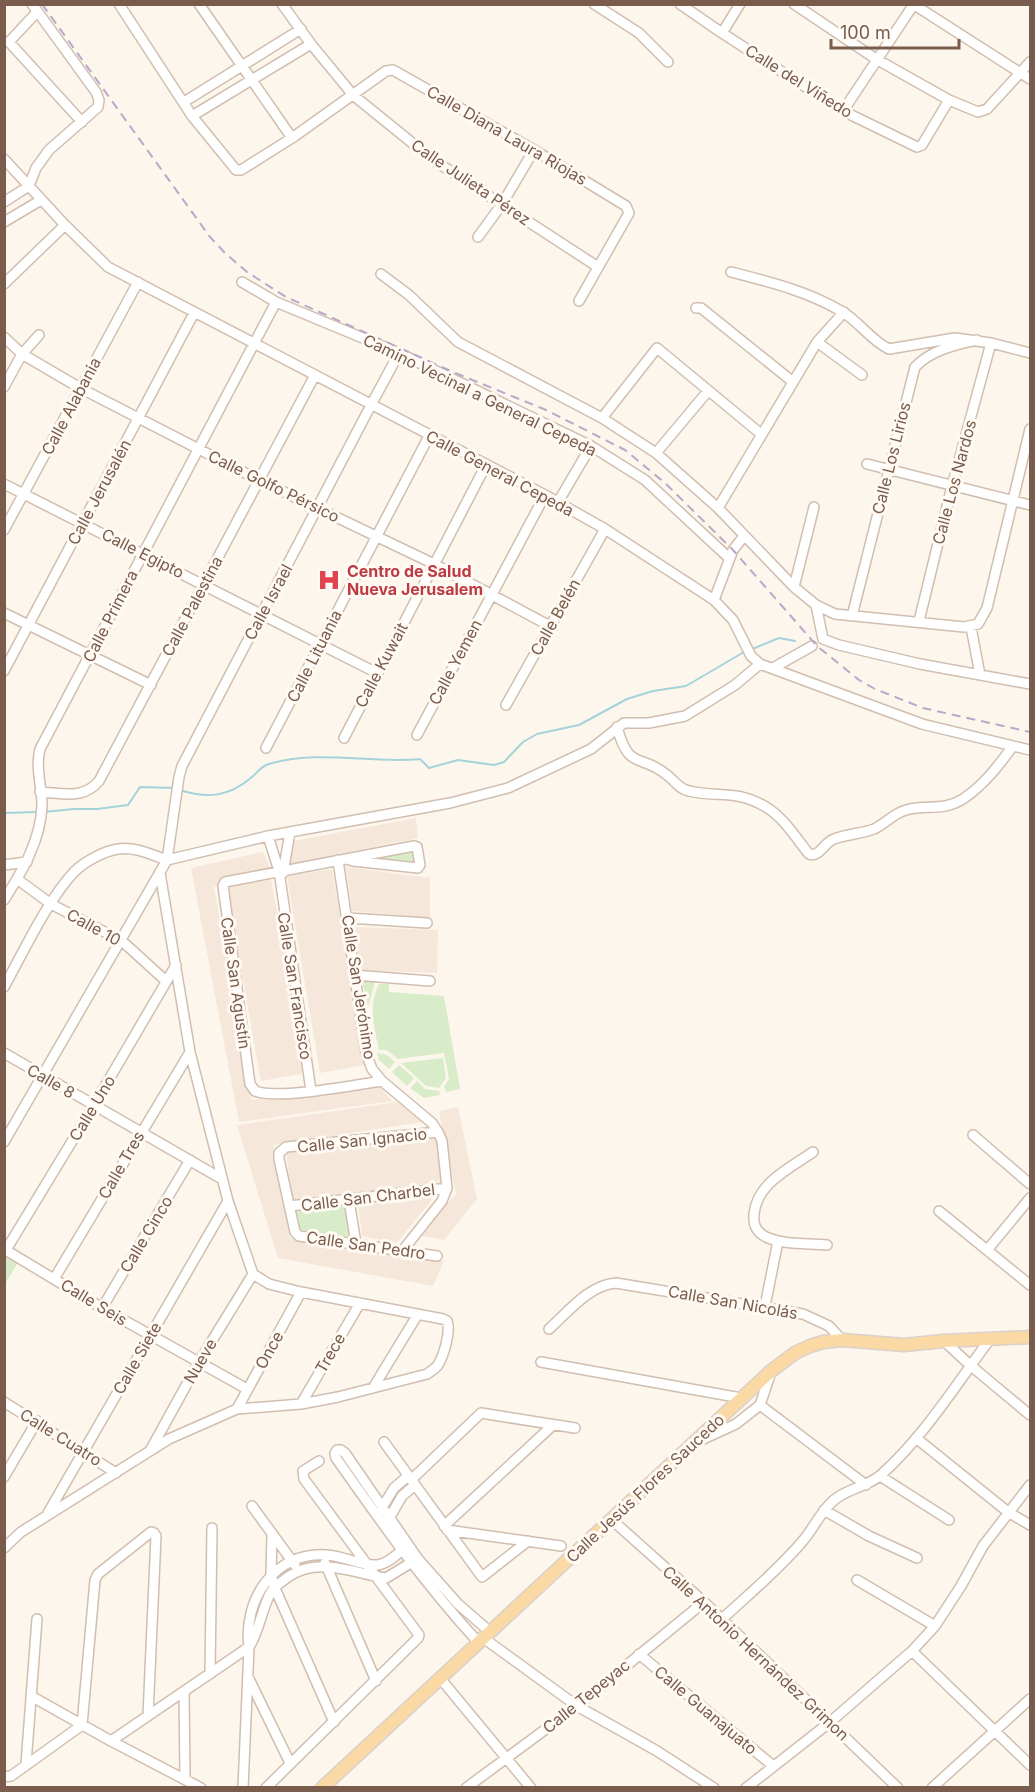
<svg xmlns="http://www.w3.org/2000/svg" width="1035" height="1792" viewBox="0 0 1035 1792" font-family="Inter,sans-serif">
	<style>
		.residential { fill: #f5e8da }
		.green { fill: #d8ecc9 }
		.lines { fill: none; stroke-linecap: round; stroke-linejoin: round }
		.stream { stroke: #a5d3da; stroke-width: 2 }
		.minor-casing { stroke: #d1beb0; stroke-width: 12 }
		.major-casing { stroke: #dad1cd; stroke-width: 15 }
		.minor { stroke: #fff; stroke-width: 9 }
		.major { stroke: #fbd9a5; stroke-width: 12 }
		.rail { stroke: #b9a8c9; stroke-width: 2; stroke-dasharray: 9 6; stroke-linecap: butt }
		.labels { text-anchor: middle; stroke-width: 6; stroke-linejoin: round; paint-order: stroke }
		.street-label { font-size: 16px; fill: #7a5c4d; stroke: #fffaf3 }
		.health-label { font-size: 16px; font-weight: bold; fill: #be3a42; stroke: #fffaf3; text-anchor: start }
	</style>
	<rect width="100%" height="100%" fill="#fdf6ec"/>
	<path class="residential" d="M416 818 418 838 287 864 293 841Z
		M263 852 273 874 214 887 252 1100 378 1085 392 1101 239 1122 191 868Z
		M346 867 430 878V918L352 911Z
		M332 869 365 1065 320 1073 287 876Z
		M271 879 306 1073 261 1081 226 887Z
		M355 927 438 930 437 973 360 970Z
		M397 1102 423 1122 273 1145 290 1238 444 1261 433 1286 278 1258 237 1125Z
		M458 1107 477 1199 444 1240 417 1235 456 1194 439 1111Z
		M436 1135 441 1182 292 1200 286 1152Z
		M439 1191 397 1243 362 1236 358 1203Z"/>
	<path class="green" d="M412 847 417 865 350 858Z
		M361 977 376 979 368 1007Z
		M379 984H389V992L444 996 460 1089 446 1092 444 1086 449 1079 444 1053 398 1059 387 1050H379C374 1028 368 1005 379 984Z
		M377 1053 387 1055 395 1062 389 1069 379 1060Z
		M443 1058 446 1078 439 1088 426 1086 401 1063Z
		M399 1065 414 1078 407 1086 392 1072Z
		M417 1081 425 1089 439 1091 440 1095 424 1098 410 1088Z
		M346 1205 352 1239 300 1233 296 1210Z
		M5 1254 18 1262 5 1284Z"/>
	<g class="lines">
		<path class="stream" d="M750 650 779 638 795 641
			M180 790C207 799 229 797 252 777 258 772 261 766 269 764 319 749 370 764 420 759L429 768 458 760 494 765 504 762 523 742 537 734 579 725 627 699 653 691 686 686 744 652
			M43 812 74 809H97L128 805 140 787 174 788
			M4 813 37 812"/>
		<g class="minor-casing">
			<path id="minor" d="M119 4 192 116 236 170H241L292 138 386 71 393 70 534 150 626 206 629 213 579 301
				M199 4 292 138
				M282 4 311 44 353 95 432 159 598 267
				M594 4 639 33 668 62
				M680 4 722 33 843 111 917 147 922 145 949 100
				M794 4 876 59 949 100 978 112 987 109 1030 62
				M913 4 1030 79
				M37 12 9 42 82 122
				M722 33 740 4
				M184 102 301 29
				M843 111 914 4
				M192 116 311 44
				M4 159 65 225 108 267 545 495 605 529 714 600 733 620 751 656 760 664 922 724 1030 750
				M4 202 29 186 36 168 49 150 98 107 99 100 96 92 32 4
				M4 222 41 200
				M478 237 502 204 534 150
				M731 272C770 282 807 291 841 311 859 321 870 340 889 349L955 338 991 343 1030 353
				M381 274 409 295 458 342 602 418 656 453 718 508 794 587 816 605 835 614 964 627 978 624 987 608 1030 429
				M242 282 276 302 399 353 591 446 645 480 729 558
				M4 284 65 225
				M696 308H701L793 382
				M4 337 22 354 80 388 259 480 434 564 550 626
				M817 342 862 375
				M4 387 22 354 39 335
				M602 418 657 348 761 434
				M656 453 708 391
				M867 464 1030 505
				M4 484 377 673
				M558 502 591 446
				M718 508 817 342 844 312
				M4 530 138 282
				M794 587 814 507
				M714 600 733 550 744 536
				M816 605 823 639
				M4 613 151 685
				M852 616 915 367C931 350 955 345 977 340
				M919 621 952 486 991 343
				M971 627 980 675
				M823 639 839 645 920 664 1030 684
				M773 668 812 646
				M4 671 194 313
				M506 705 605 529
				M617 727C629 772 641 753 667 775 675 781 679 789 689 791 719 798 735 789 766 807 784 818 796 838 809 854 820 858 824 842 834 839 847 834 861 834 874 829 885 824 894 813 906 810 927 804 942 812 963 799 984 785 999 765 1013 746
				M417 735 545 495
				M344 738 486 465
				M266 748 429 436
				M40 792C63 793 83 800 99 781L315 375
				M268 836 279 871 311 1091
				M346 859 353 861 418 868 420 865 417 847 414 846 225 882 223 886 250 1084 255 1091C278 1100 354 1085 382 1081
				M167 860 268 836 450 803 508 788 591 749 624 723H649L685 716 735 685 760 664
				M338 860 366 1053 372 1069 382 1081 432 1123 438 1132 442 1141 447 1188 442 1201 403 1250
				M4 865 27 862
				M283 873 290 832
				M17 879 51 904 122 941 166 981
				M4 900C22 872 41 840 42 805 42 786 35 768 40 749L276 302
				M348 918 427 923
				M354 975 430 981
				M4 987C24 951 47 901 74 872 84 862 104 851 118 849 135 846 152 855 167 860
				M4 1053 222 1179
				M973 1135 1030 1184
				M4 1142 167 860 179 777 182 766 371 405 399 353
				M813 1152C790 1168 757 1183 754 1214 753 1225 756 1232 766 1237 783 1245 808 1243 827 1245
				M349 1200 356 1244
				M289 1206 447 1188
				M939 1211 1030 1285
				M4 1249 102 1308 247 1389
				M988 1249 1030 1198
				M6 1250 94 1105 176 965
				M437 1256 299 1236 295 1232 279 1159V1153L286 1147 438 1132
				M54 1279 190 1052
				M765 1306 778 1241
				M102 1308 190 1160
				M549 1329C568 1312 589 1285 616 1283L803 1314 829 1326 842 1340
				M944 1341 970 1365 1030 1415
				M541 1362 741 1398
				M373 1388 418 1314
				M4 1402 116 1473
				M301 1404 360 1303
				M760 1405 866 1485
				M237 1409 301 1292
				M916 1438 1008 1512 1030 1525
				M699 1441 736 1424 760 1405 771 1372
				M384 1442 482 1577 528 1541
				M151 1449 199 1362 253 1274
				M880 1476 949 1520
				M4 1477 37 1421
				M411 1480 481 1413 575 1428
				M252 1506 295 1565
				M824 1510 869 1536 917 1558
				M380 1511 394 1488 408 1476
				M48 1513 228 1201
				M612 1520 704 1602 898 1788
				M387 1522 402 1496 415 1485
				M444 1526 553 1425
				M447 1530 561 1546
				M272 1534 271 1574 274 1586 334 1722
				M4 1548 21 1532 169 1439 237 1409 301 1404 338 1397 427 1374C431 1371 435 1369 438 1365 444 1355 451 1331 447 1321L443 1319 301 1292 269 1284 253 1274 228 1201 190 1052 160 873
				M325 1563 376 1681
				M857 1580 935 1626
				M722 1619C748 1595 777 1571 801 1543 813 1530 820 1512 834 1500 848 1488 868 1487 882 1474 924 1436 956 1385 990 1339
				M482 1637 577 1706 657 1751 714 1788
				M478 1642C424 1583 381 1522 336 1458L335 1453 337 1450H341L345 1453 418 1559 458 1604 489 1631
				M912 1651 1030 1765
				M639 1654 772 1765
				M210 1674 212 1528
				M440 1678 531 1788
				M249 1679 290 1763
				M184 1692 185 1778
				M31 1696 111 1741 201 1788
				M111 1741 249 1647C259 1631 261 1613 269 1596 273 1587 280 1583 288 1577 318 1556 353 1573 386 1578L414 1561
				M26 1764 37 1619
				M4 1777 11 1776 82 1725 95 1580 98 1574 151 1532 154 1533 156 1536 148 1716
				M243 1788 249 1647C243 1600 274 1551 327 1555 343 1556 362 1566 377 1565 387 1564 397 1555 404 1548
				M266 1788 418 1638 419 1635 304 1479 303 1471 319 1461
				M466 1788 577 1706 704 1602
				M746 1788 829 1723 912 1651 935 1626 961 1586 983 1546 1030 1485
				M932 1788 1030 1699"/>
		</g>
		<g class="major-casing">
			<path id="major" d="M322 1788 771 1371 795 1353 810 1346 823 1342 842 1340 904 1345 944 1341 1030 1337"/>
		</g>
		<use href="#minor" class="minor"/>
		<use href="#major" class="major"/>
		<path class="rail" d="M42 4 210 237 225 253 247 272 286 297 453 372 546 410 625 450 665 483 733 550 817 646 859 680 875 689 923 708 1030 732"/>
	</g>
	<defs>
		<g id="hospital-bare" transform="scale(1.8)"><path d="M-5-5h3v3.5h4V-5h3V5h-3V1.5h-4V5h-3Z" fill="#e0444e" stroke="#fffaf3" stroke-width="2.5" paint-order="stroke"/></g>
	</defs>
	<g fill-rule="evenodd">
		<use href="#hospital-bare" x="329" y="580"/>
	</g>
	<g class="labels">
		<g class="street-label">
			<text transform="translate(799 81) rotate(32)" y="6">Calle del Viñedo</text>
			<text transform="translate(507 135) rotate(30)" y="6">Calle Diana Laura Riojas</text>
			<text transform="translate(471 182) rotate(34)" y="6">Calle Julieta Pérez</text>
			<text transform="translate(480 395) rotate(26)" y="6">Camino Vecinal a General Cepeda</text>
			<text transform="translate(71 406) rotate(-62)" y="6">Calle Alabania</text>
			<text transform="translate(891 458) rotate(-76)" y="6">Calle Los Lirios</text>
			<text transform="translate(500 473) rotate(28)" y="6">Calle General Cepeda</text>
			<text transform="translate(954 482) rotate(-75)" y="6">Calle Los Nardos</text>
			<text transform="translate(274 486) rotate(26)" y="6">Calle Golfo Pérsico</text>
			<text transform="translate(99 492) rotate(-62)" y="6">Calle Jerusalén</text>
			<text transform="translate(143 553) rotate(27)" y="6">Calle Egipto</text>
			<text transform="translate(268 602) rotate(-62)" y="6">Calle Israel</text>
			<text transform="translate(192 606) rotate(-62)" y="6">Calle Palestina</text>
			<text transform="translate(110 616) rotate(-63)" y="6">Calle Primera</text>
			<text transform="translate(555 617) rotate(-61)" y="6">Calle Belén</text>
			<text transform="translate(314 656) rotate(-63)" y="6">Calle Lituania</text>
			<text transform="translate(455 662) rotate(-62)" y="6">Calle Yemen</text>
			<text transform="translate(381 665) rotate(-62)" y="6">Calle Kuwait</text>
			<text transform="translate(94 927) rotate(29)" y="6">Calle 10</text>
			<text transform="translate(236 983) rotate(82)" y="6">Calle San Agustín</text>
			<text transform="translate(295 986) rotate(81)" y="6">Calle San Francisco</text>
			<text transform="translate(359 987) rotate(81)" y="6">Calle San Jerónimo</text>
			<text transform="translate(51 1081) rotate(30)" y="6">Calle 8</text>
			<text transform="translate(92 1108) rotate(-59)" y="6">Calle Uno</text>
			<text transform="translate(362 1140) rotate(-6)" y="6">Calle San Ignacio</text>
			<text transform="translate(121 1165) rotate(-60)" y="6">Calle Tres</text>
			<text transform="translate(368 1197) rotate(-7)" y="6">Calle San Charbel</text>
			<text transform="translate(146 1234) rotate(-59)" y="6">Calle Cinco</text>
			<text transform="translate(366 1245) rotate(8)" y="6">Calle San Pedro</text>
			<text transform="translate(94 1302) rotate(31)" y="6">Calle Seis</text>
			<text transform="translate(733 1302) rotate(10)" y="6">Calle San Nicolás</text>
			<text transform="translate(269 1350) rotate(-61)" y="6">Once</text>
			<text transform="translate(330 1353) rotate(-60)" y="6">Trece</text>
			<text transform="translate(137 1358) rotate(-60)" y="6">Calle Siete</text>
			<text transform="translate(200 1361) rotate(-60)" y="6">Nueve</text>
			<text transform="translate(61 1437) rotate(32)" y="6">Calle Cuatro</text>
			<text transform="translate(645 1488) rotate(-43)" y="6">Calle Jesús Flores Saucedo</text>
			<text transform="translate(756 1653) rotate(43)" y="6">Calle Antonio Hernández Grimon</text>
			<text transform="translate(586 1696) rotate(-39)" y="6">Calle Tepeyac</text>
			<text transform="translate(706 1710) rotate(40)" y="6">Calle Guanajuato</text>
		</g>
		<g class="health-label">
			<text x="347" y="577">Centro de Salud<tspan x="347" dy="18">Nueva Jerusalem</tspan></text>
		</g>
	</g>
	<rect width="1035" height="1792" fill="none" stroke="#7a5c4d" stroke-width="12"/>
	<path d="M831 39v9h128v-9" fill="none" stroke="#7a5c4d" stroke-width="3"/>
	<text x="840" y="39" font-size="18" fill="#7a5c4d" stroke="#fffaf3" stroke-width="4.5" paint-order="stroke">100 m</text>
</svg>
